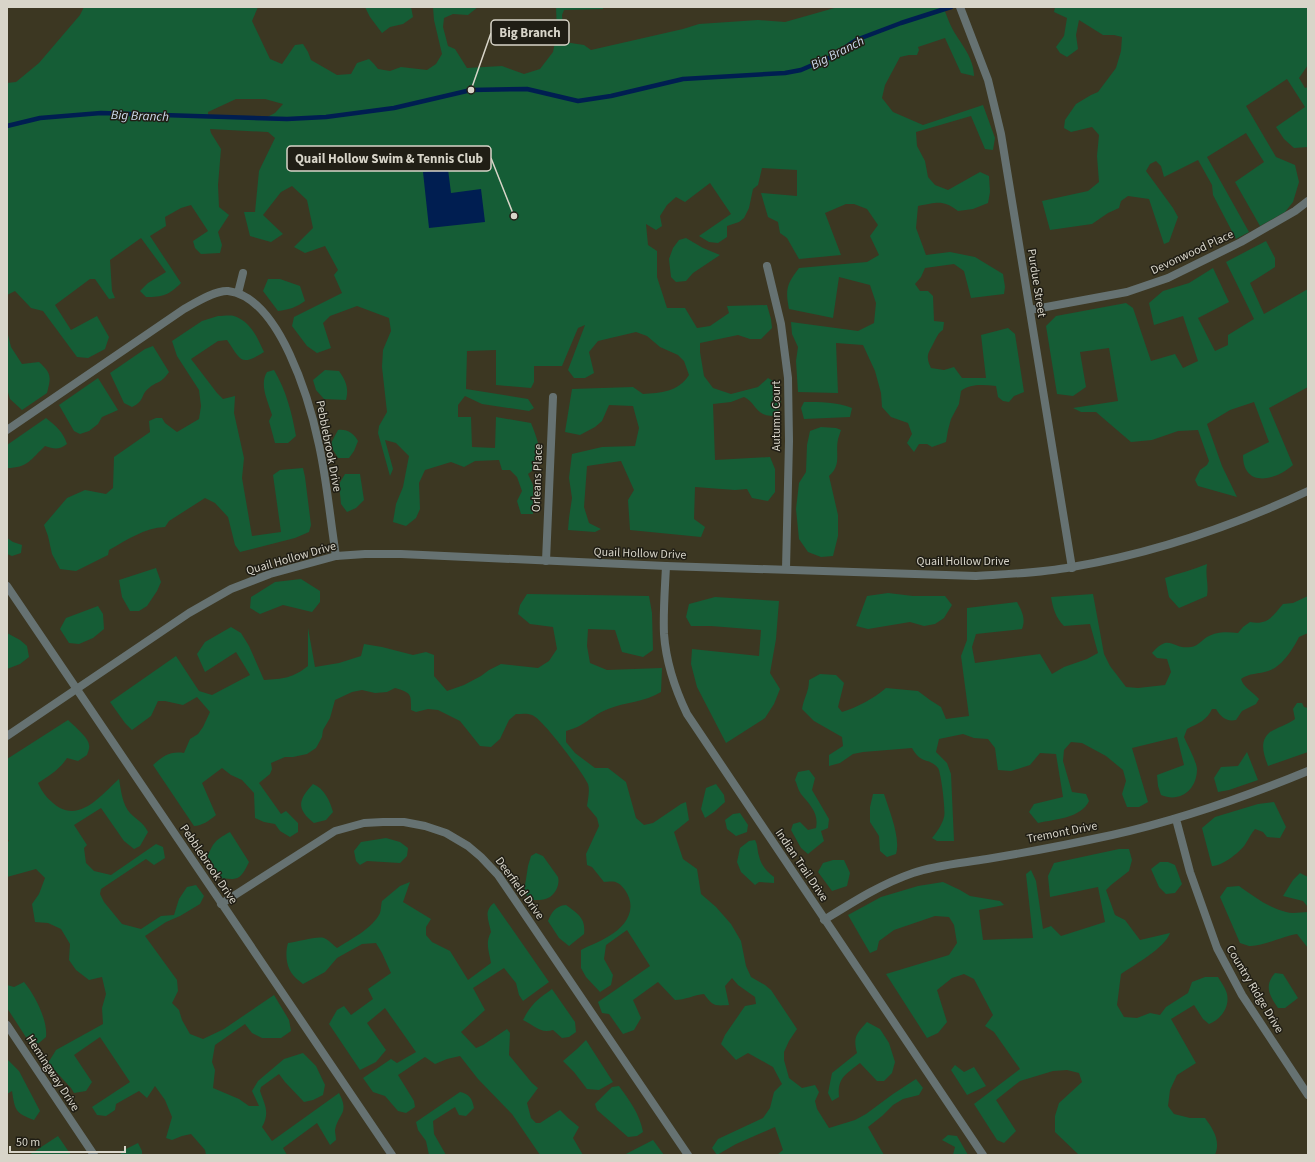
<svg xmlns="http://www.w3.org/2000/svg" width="1315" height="1162" viewBox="0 0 1315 1162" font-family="'Source Sans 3',sans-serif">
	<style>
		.green { fill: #155d36; fill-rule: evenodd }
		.water { fill: #001e51 }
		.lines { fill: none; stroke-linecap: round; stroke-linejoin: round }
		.stream { stroke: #001e51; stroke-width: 4.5 }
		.minor { stroke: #667272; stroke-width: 8 }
		.tertiary { stroke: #667272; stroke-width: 8 }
		.labels { text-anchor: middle; stroke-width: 3; stroke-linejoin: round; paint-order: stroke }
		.street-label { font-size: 12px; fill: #d8d5c9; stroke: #201e15 }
		.water-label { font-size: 13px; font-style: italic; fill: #cedbef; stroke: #201e15 }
		.leader { fill: none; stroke: #d8d5c9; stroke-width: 1.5 }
		.callout-dot { fill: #d8d5c9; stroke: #201e15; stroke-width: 1.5 }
		.callout { fill: #201e15; stroke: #d8d5c9; stroke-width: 1.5 }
		.callout-label { font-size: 13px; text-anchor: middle; font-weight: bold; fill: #d8d5c9 }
	</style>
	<rect width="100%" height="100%" fill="#3c3722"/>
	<path class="green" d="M84 7H258L252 21 270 59 282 64 295 45 303 44 308 52 311 60 337 75 351 74 357 63 369 59 374 64 378 69 390 71 401 67 427 70 436 64 442 54 434 20 433 7H478L468 15 453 14 444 18 443 27 448 46 455 49 467 68 502 66 524 74 540 69 553 52 557 32 556 7H603V9L564 10 562 15 564 42 584 45 591 50 683 29 699 24 758 20 785 22 838 7H940L942 10 944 9C947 16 949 23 953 30 961 44 974 58 974 76L961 73 945 38 918 47 919 50 917 55H909L900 57 885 85 882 98 893 112 923 125 983 105 995 138 993 150 985 149 971 116 916 132 917 146 925 161 928 177 935 185 948 190 980 172 989 176 990 192 988 203 973 209 958 211C942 199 937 203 918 206L916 228 926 255 950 252 975 257 1003 274 1005 287 1004 294 971 298 964 271 954 264 925 268 921 277 915 284 920 291H928L933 296 934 321 944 322 943 330C938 333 938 335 935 340 930 352 924 354 931 368L944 370 954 367 962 378H986L981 335 1008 328 1015 334 1024 392 1014 396 1009 402 1003 401 998 397 996 386C984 385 971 383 961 391L959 404 951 419 948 430 946 442 932 447 927 444H919L914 452 907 443 912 434 908 423 891 417 882 407 881 393 875 371 863 345 836 343 838 393 798 392 796 361 798 347 792 334 791 322 858 331 874 323 876 303 870 285 839 277 833 318 789 309C785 289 787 284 799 268L867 262 879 255 870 236 878 225 867 209 854 204H846L825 213 841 255 799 259 787 238 780 233 778 222 768 217 761 193 797 196V170L762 168 758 185 753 189 749 208 744 218 739 222 727 226V237L718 243 709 242 699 236 731 214 710 183 685 202 676 197 667 205 660 216 662 226 656 230 646 224 648 245 657 251V277L667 308H685L697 328 710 326 729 313 727 306 767 305 771 319 772 328 761 339H750L738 335 700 343V352L704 376 713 388 731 394 758 387 768 378 778 384 781 403 777 416C773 416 767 416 763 414 755 410 753 401 744 397L731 402 713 404 715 460 770 457 775 469V492L768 501 752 498 747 489 735 490 695 487 694 519 705 527 701 537 630 530 628 500 634 490 621 461 587 466 584 507 589 523 601 529 595 532 568 530 569 518 572 498 569 478 572 454 602 447 635 446 639 428 633 406 609 405 602 421 595 427 580 435 565 432 572 389 633 387 643 394C661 393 678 392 689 375L684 361 678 355 660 347 647 336 636 332 598 341 589 352 594 373 585 378H574L568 370 585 325 578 328 562 366H534V382L531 388 496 385V350L467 351 466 389 528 399 534 408 529 411 482 404 465 396 458 405V417H471L472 447 495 448 496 417 531 423C538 441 547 461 528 474L533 485V514H521L517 501 522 491 517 477 510 470H502L499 460 475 461 464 467 451 462 425 470 419 483 420 509 416 518 406 526 393 522 396 504 403 487 409 456 396 443 385 440 393 469 390 476 378 433 379 426 387 412 382 367 383 350 391 331 389 318 357 306 330 316 323 323 331 348 317 353 307 346 292 326 294 317 342 293 334 275 338 270 325 246 305 253 294 247 313 228 307 200 292 186 281 192 263 215 283 234 271 242 250 236 244 212H255L259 171 275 138 268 132 210 129 211 133 221 149 218 185 219 207 229 215 218 232 222 245 220 253 201 254 195 248 193 241 208 231 191 205 181 208 165 217 166 226 150 236 181 283C169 295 163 297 146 297L140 291 148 283 166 272 141 238 110 260 112 291 115 298 109 299 95 279H90L55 305 71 330 97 316 109 337 105 349 88 358 77 357 43 311 31 308 15 291 7 295V83L16 82 39 63 80 15ZM236 99H265L283 104 275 113 263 119 208 117V112Z
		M365 7H411L413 17 403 24 390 27 382 33 370 17Z
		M1055 7H1308V65L1299 78 1305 88 1308 87V147L1294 148 1284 139 1276 127 1305 107 1287 79 1246 106 1276 157 1295 165 1299 182 1293 202 1285 212 1260 226 1235 182 1264 162 1246 133 1207 157 1249 232 1236 239 1213 195 1212 185 1198 160 1164 177 1161 166 1156 161 1150 164 1146 171 1173 208 1178 217 1169 242 1164 244 1149 199 1128 196 1121 201 1119 208 1108 213 1092 224 1050 230 1042 201 1088 191 1099 182 1097 156 1099 135 1092 127 1071 132 1064 128 1065 120 1076 104 1091 95 1098 92 1116 68 1121 51 1122 37 1114 35H1103L1079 20 1076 35 1078 49 1067 57 1060 53 1056 47 1064 36 1067 18 1054 12Z
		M686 238 703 248 720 255 693 273 686 281 676 282 671 277 669 259 673 248 679 240Z
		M1266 241 1275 258V267L1250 283 1264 314 1308 289V387L1269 408 1293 465C1275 481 1243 488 1243 455L1269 442 1254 402 1230 410 1207 424 1222 466 1237 497 1198 486 1195 480 1200 470 1207 465 1209 461 1198 430 1178 431 1152 440 1131 442 1096 412H1081L1073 408 1118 401 1109 348 1080 352 1086 387 1073 396 1057 394 1046 326 1056 316 1126 303 1133 308 1151 361 1175 354 1183 368 1198 361 1183 316 1154 325 1149 303 1163 291 1189 283 1213 268 1229 302 1198 318 1215 351 1228 345V335L1254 319 1226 262Z
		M268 279H280L300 286 305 301C297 307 288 310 278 311L263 291Z
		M218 316C223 316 230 315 234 316 251 322 257 337 264 352 240 367 241 360 227 340L218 341 191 359 217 393 223 399 235 396 234 413 244 458 242 478 252 536 281 532 273 475 280 470 303 468 305 477 311 525 309 532 295 538 240 552 235 545 228 517 215 503 205 498 169 521 165 527C144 528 127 540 109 550L108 555 76 571 60 569 52 554 48 536 44 525 67 498 85 490 106 494 113 488 114 457 150 432 149 421 156 418H162L165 423 177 432 199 419 201 406 199 390 177 356 172 341 202 321Z
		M7 331 11 347 22 364 39 362C52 374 51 377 47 393L22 410 10 399 7 389Z
		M153 346 169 372C161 384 157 381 149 388 140 395 145 401 132 407L124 403 110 373 145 349Z
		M274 370C286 390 292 413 296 436L288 443H275L269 421 272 415C268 401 259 385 267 372Z
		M325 370 339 371C346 381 349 388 346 400L324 399 316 390 313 380Z
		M98 378 118 410 102 417 98 424 89 431 80 434 74 431 59 405Z
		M804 402C820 402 837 402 852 408L850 417 804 419 801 408Z
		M46 418C56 426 63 432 67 444 59 450 54 449 45 446 31 459 28 468 7 468V445Z
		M821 427 836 428 841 430C840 433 839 436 838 439 835 453 842 465 829 476L838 515V536L833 556 821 557 808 552 799 539 796 509 799 483 806 472 807 445 810 431Z
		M338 430C348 429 353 433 358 441L354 451 349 458H338L330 445Z
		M345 474H360L364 500 356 508 347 512 341 504 339 484Z
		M7 538 13 542 22 545 21 553 12 556 7 554Z
		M1207 564C1205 576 1209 584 1207 596L1179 608 1169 597 1165 578C1179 573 1193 570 1207 564Z
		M156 568 161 582 157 591 147 606 139 611H130L122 597 119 580Z
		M301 579 320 591V602L312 612 283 605 260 614 250 608 251 597 275 582Z
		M888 593 913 596H945L952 605 944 618 935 624 924 626 910 622 868 629 856 626 867 596Z
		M527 594 649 596 652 613 653 650 643 657 622 652 615 630 588 629 587 646 590 663 607 670 662 668 661 692C645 702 625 702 608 709 597 713 590 720 581 725 576 728 571 729 566 731V742L575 753 595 768H608L626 782 636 818 644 825 653 823 681 804 686 802 689 820 674 832 683 859 697 869 701 894 716 907 731 924 741 941 746 966 751 977 765 985 771 990 797 1029 789 1041 784 1052V1060L789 1078 802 1088 815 1085 819 1092 815 1101 817 1109 829 1128 855 1120 866 1114 893 1094 916 1079 923 1088 919 1095 903 1099 893 1105 882 1116 868 1127 884 1155H777L783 1150 775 1127 736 1144 717 1155 712 1148 718 1139 763 1118 770 1108 774 1092 782 1084 773 1067 748 1053 736 1060 721 1044 725 1035 745 1006 756 1004 755 997 738 985 732 978 725 986 729 1005C714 1006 713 1006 704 994 694 995 685 1000 675 1000L658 982 633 1000 641 1018 634 1030 623 1034 609 1014 602 1013 598 1002 650 966 627 930 606 945 604 959 613 975 611 985 600 992 586 977 581 968V950C590 945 600 942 609 936 626 926 638 909 625 890 618 881 615 881 604 882L592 867 587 865 586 854 599 826 597 818 587 806C588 799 590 790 588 784 583 773 542 718 532 715 527 713 521 714 516 714L509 720 500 739 491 747 480 746 460 721 438 710 428 709 416 712 411 710C411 694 412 693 395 688L387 692 375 693 362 690 352 692 335 700 330 718 323 730 322 737 316 748 307 754 293 757H285L271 763 272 769 270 774 259 783 281 814 286 811 298 823V832L290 837 280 831 275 824 264 822 255 818 254 793 242 780 231 775 222 768 202 783 216 815C210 820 202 826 194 826L153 765C163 756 170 751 184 753L190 739 198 734 203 727 210 712 197 697 183 705 165 701H158L151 716 132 730 125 723 110 702 176 656 199 691 212 695 250 675 236 652 205 672 197 654 205 642 231 627 241 633 249 646 264 680C283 679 293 678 308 666V628L315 667 339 663 361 656 364 644 382 647 413 655 426 652 434 655V676L447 691 464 685 481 676 489 670 501 664 538 668 549 661 557 649 553 627 530 624 518 614 520 605Z
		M1093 594 1104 654 1110 666 1126 687 1138 688 1165 685 1171 672 1167 659 1157 658 1152 653C1170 632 1172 650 1191 647 1198 646 1202 640 1207 637 1218 631 1227 632 1238 633L1243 627 1250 622C1268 625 1272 617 1283 604L1293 603 1308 596V633L1299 637C1293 649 1282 667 1268 671 1259 674 1249 673 1241 679 1243 687 1253 692 1259 699L1256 704 1242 711 1236 720C1226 722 1221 717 1216 709H1212C1207 720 1199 723 1187 729L1184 737C1187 744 1197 763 1197 769 1197 790 1180 803 1161 795L1158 786 1157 775 1184 765 1177 737 1132 748 1148 802 1139 807H1127L1122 794 1126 781 1123 770 1106 756 1082 743 1071 742 1064 750 1063 761 1072 792 1086 794 1089 801C1081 818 1056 819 1038 823L1029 812 1034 804 1063 797 1056 754 1040 753 1030 765 1011 771 998 770 995 748 988 739 974 738 963 734 939 739 936 752 947 763 951 774 954 841H937L932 838C937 832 942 825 944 817 946 812 941 772 938 768 929 757 921 765 912 748L863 752 853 754 840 763 829 766V755L843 746 842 737 814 721 802 709C804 697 809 692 809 680L820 674 836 675 844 683 838 707 842 712C858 707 873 699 886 688L918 691 930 700 941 707 946 719 969 716 961 656 967 640V608L1017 602C1022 611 1026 619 1022 629L976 634 972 647 975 663 1040 654 1052 674 1064 667 1087 659 1098 653 1090 624 1064 626C1056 618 1053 609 1051 597Z
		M715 597 779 601 776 639 770 673 780 689 774 704 765 718 726 743 697 687 691 664 692 649 759 656 761 630 711 626H691L686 617 689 604Z
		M98 606 103 614 104 629 93 638 79 644 69 643 60 629 66 618Z
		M7 633 20 640 27 646 29 657 20 664 7 669Z
		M1297 703H1302L1304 707 1308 708V752L1268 766C1264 755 1259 742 1269 733 1273 729 1289 724 1295 719L1293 709Z
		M68 720C73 725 89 738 89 745 90 748 88 752 87 755L78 761 67 758C60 769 49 776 38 783 43 794 50 802 60 808 83 820 103 793 119 779 121 790 122 804 130 813 138 821 142 821 148 832L140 846 134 849 124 841 101 808 74 825 87 845 84 848 86 863 94 871 111 875 156 844 163 847 165 858 154 865 146 859 101 889 100 894 104 902 122 924 141 929 161 916 174 915 179 899 187 887 196 885 204 896 200 904 180 916 166 922 145 936 177 980 178 991 172 1003 179 1010 182 1020 190 1034 203 1039 224 1029 274 995 289 1020 291 1031 281 1038H262L252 1033 245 1024 215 1045 212 1062 215 1070 213 1088 239 1099 249 1106H259L252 1091 258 1081 284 1059 303 1053 316 1066 325 1085 323 1095 313 1100 304 1102 285 1082 279 1074 261 1087 260 1091C265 1105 270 1113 262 1127L272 1141 339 1093C350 1114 338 1113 335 1130 335 1133 336 1137 336 1140L330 1145 317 1123 283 1148 287 1155H206L205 1150 191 1134 182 1136 172 1140 166 1138 172 1117 165 1100 155 1086 147 1098 139 1091 116 1104 115 1110 106 1116 97 1115 92 1107 130 1082 100 1037 74 1055 92 1082 86 1091 74 1093 71 1088 48 1063 56 1050 103 1024 102 1008 106 994 102 977 89 980 76 970 69 960 70 944 61 929 48 923 35 922 32 904 39 894 45 878 36 869 7 877V842L9 841 7 838V759Z
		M1247 752 1258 780 1229 790 1218 792 1214 778 1221 767 1238 766Z
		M809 770 815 778 812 790 829 819 828 828 821 831 824 841 808 854 801 848 791 830 793 824 800 822 808 830 816 828C819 813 810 805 801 794 798 790 797 784 795 780L798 772Z
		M313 784C324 788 330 801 333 812L326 820 314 823C296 809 298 800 313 784Z
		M716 784 724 795 725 802 714 812 705 818 701 809 706 788Z
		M873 794H884C889 810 901 838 896 854L887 857 880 851 879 836 870 822V807Z
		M1274 802 1286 827 1280 838 1267 837 1263 832 1255 829C1251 834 1249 838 1246 843 1242 851 1221 867 1212 866L1202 828 1215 817 1258 804Z
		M740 813 748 825 747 832 736 836 727 829 725 820 733 814Z
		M230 832 249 862C239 883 237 879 216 878L206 860C213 844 213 841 230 832Z
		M386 838 400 842 408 848 407 856 400 863 367 861 360 865 356 861 354 851 361 842Z
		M755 840C758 845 757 850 759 856 761 865 767 872 774 877V883L759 882 755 885 741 872 737 862 740 848 749 841Z
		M1119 849H1129L1132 860 1129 871 1111 885 1106 890 1115 915 1125 920 1140 940 1170 933C1165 948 1134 965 1121 974L1117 1005 1124 1017 1137 1018 1150 1013 1160 1015 1166 1007 1188 993 1192 982 1205 977H1218C1221 982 1226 989 1227 994 1230 1008 1220 1020 1209 1024L1203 1019 1194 1005 1171 1019 1196 1063 1177 1075 1170 1090 1168 1106 1174 1114 1190 1118H1205C1213 1129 1221 1141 1215 1155H1079L1055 1132V1116L1059 1103 1082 1082 1079 1073 1067 1070 1053 1071 1020 1081 996 1100 1016 1131 1004 1143 997 1140 974 1104 1020 1069 994 1032 985 1026 993 1015 974 979 964 974 952 978 937 990 947 1022 938 1033 927 1038 886 974 949 955 957 943 954 925 949 917 935 916 894 930 879 941 877 950 870 953 848 915 881 897 918 886 943 882 960 890 970 896 1000 901 1004 905 979 910 983 940 1033 938 1026 874 1031 870 1036 881 1043 929 1051 926 1061 936 1105 922 1098 887 1050 897 1048 876 1054 863Z
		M536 853 543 856 558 877C560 884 556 893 550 897 544 901 536 900 530 900L524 892 528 866 531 856Z
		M833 860H844L850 873 847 886 832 891 818 872 823 863Z
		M1160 862H1168L1175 865 1182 884 1175 893 1166 894 1159 887 1151 869Z
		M1300 873 1308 877V907L1303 901 1283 896 1293 880Z
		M410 882 403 902 431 919 426 927V935L432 942 450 951 468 980 491 963C489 951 485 943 491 932 489 921 483 911 494 903L549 982 523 1001 519 995 516 983 504 968 473 988 485 1010 461 1032 476 1048 483 1045 507 1029 510 1033 509 1055 532 1083 538 1088 527 1103 531 1118 536 1123H540L560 1110 568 1118 579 1127 573 1138 583 1155H540L512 1114 478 1079 460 1056 447 1059 435 1064 425 1057 398 1075 414 1101 415 1107 406 1113 398 1111 385 1096 373 1092 363 1078 391 1059 397 1063 416 1052 385 1008 367 1023 386 1050 376 1062 360 1070 329 1024 337 1010 344 1006 351 1015 373 999 368 989 391 973 382 953 376 943 362 944 337 958 325 972 303 984C300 981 296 979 293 975 286 967 285 953 288 943 298 942 316 936 324 938 329 940 333 945 337 948 350 940 373 928 380 913 381 910 381 904 382 901L400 886Z
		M1239 886C1253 896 1269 908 1286 912 1293 914 1301 912 1308 912V948L1297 934C1283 936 1262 947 1249 946 1246 945 1243 944 1240 943L1220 897 1227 887Z
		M566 905C578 914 586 918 584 934L569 946 559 938 548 921C552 912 555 906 566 905Z
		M1275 973 1283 974 1298 998 1285 1008H1278C1269 995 1264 986 1275 973Z
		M24 982C35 995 48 1021 46 1037L33 1048 7 1008V985L14 987Z
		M552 989 575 1022 576 1032 569 1037 562 1038 553 1030C540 1034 534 1025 523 1020 532 1003 537 1000 552 989Z
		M867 1022 880 1029 889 1043 895 1062 892 1073 884 1081H877L860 1063C846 1074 837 1078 839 1097L832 1101 828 1093 832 1073 857 1053C853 1037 856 1034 867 1022Z
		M586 1040 613 1082 599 1090 587 1089 574 1072 563 1061 577 1049Z
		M7 1059 19 1071 40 1111 34 1120C15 1113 15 1110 12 1091L7 1094Z
		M955 1065 964 1072 974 1067 986 1086 967 1095 951 1070Z
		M619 1086C629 1100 640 1114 643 1132L637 1136 628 1137 597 1110 595 1104 612 1087Z
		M460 1092C469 1094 472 1098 474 1108L466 1116 459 1115 455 1107 433 1121 434 1134 446 1155H429L426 1141 418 1130 416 1122Z
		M948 1135 957 1136 968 1155H953L955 1147 942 1140Z
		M58 1136 71 1155H29Z
		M653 1140 664 1155H624Z
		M138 1143 142 1151V1155H120L122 1151Z"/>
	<path class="water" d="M448 169 451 193 481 189 485 222 429 228 423 172Z"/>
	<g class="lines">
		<path class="stream" d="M7 126 40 118 101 113 287 119 326 117 394 108 471 90 527 89 578 101 611 96 683 79 785 73 801 70 831 57 856 40 901 23 951 7"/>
		<path class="minor" d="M960 7 988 80 1001 134 1072 568
			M767 266 781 324 788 378 789 441 786 569
			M238 293 243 273
			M1030 310 1127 292 1168 278 1241 242 1295 211 1308 201
			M7 430 184 309C195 303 215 290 228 291 280 297 310 402 319 445 327 481 330 519 336 556
			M546 561 553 397
			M666 566C665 588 663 612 664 634 666 662 675 689 687 714L983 1155
			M7 586 392 1155
			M1176 819 1190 872 1217 948 1242 995 1308 1095
			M221 904 335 831 364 823 383 822H404L425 826 446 833 468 846 481 857 498 875 688 1155
			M824 920C853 902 881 884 913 873 936 865 963 863 987 859 1029 852 1071 844 1112 835 1179 820 1245 797 1308 771
			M7 1025 94 1155"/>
		<path class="tertiary" d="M7 736 189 613 231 589 270 574 336 556 365 554H401L666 566 976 576C1008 574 1041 573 1072 567 1154 553 1233 526 1308 491"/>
	</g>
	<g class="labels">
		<g class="street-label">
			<text transform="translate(1192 252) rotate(-25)" y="4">Devonwood Place</text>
			<text transform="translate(1037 283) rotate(81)" y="4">Purdue Street</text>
			<text transform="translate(776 416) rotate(-90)" y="4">Autumn Court</text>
			<text transform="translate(329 446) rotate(79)" y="4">Pebblebrook Drive</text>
			<text transform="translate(537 478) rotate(-88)" y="4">Orleans Place</text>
			<text transform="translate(640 553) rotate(2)" y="4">Quail Hollow Drive</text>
			<text transform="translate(291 558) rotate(-16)" y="4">Quail Hollow Drive</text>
			<text x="963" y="565">Quail Hollow Drive</text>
			<text transform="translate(1062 832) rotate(-11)" y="4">Tremont Drive</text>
			<text transform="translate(209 864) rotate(56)" y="4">Pebblebrook Drive</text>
			<text transform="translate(802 865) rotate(56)" y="4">Indian Trail Drive</text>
			<text transform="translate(520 888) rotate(54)" y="4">Deerfield Drive</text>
			<text transform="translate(1255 989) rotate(59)" y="4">Country Ridge Drive</text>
			<text transform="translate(53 1073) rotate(57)" y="4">Hemingway Drive</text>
		</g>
		<g class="water-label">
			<text transform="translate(837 52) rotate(-27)" y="5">Big Branch</text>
			<text transform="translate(140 115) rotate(2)" y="5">Big Branch</text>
		</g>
	</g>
	<path class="leader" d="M471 90L491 33M514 216L491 158"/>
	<g class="callout-dot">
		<circle cx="471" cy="90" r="4"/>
		<circle cx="514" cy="216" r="4"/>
	</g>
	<g class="callout">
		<rect x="491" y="20" width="78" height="25" rx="4"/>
		<rect x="287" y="146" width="204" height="25" rx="4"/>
	</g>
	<g class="callout-label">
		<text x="530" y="37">Big Branch</text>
		<text x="389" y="163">Quail Hollow Swim &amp; Tennis Club</text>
	</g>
	<rect width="1315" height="1162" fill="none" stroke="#d8d5c9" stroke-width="16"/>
	<path d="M10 1146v6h115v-6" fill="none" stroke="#d8d5c9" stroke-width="2"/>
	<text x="16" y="1146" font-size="12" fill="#d8d5c9" stroke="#201e15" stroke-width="3" paint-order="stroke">50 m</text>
</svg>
